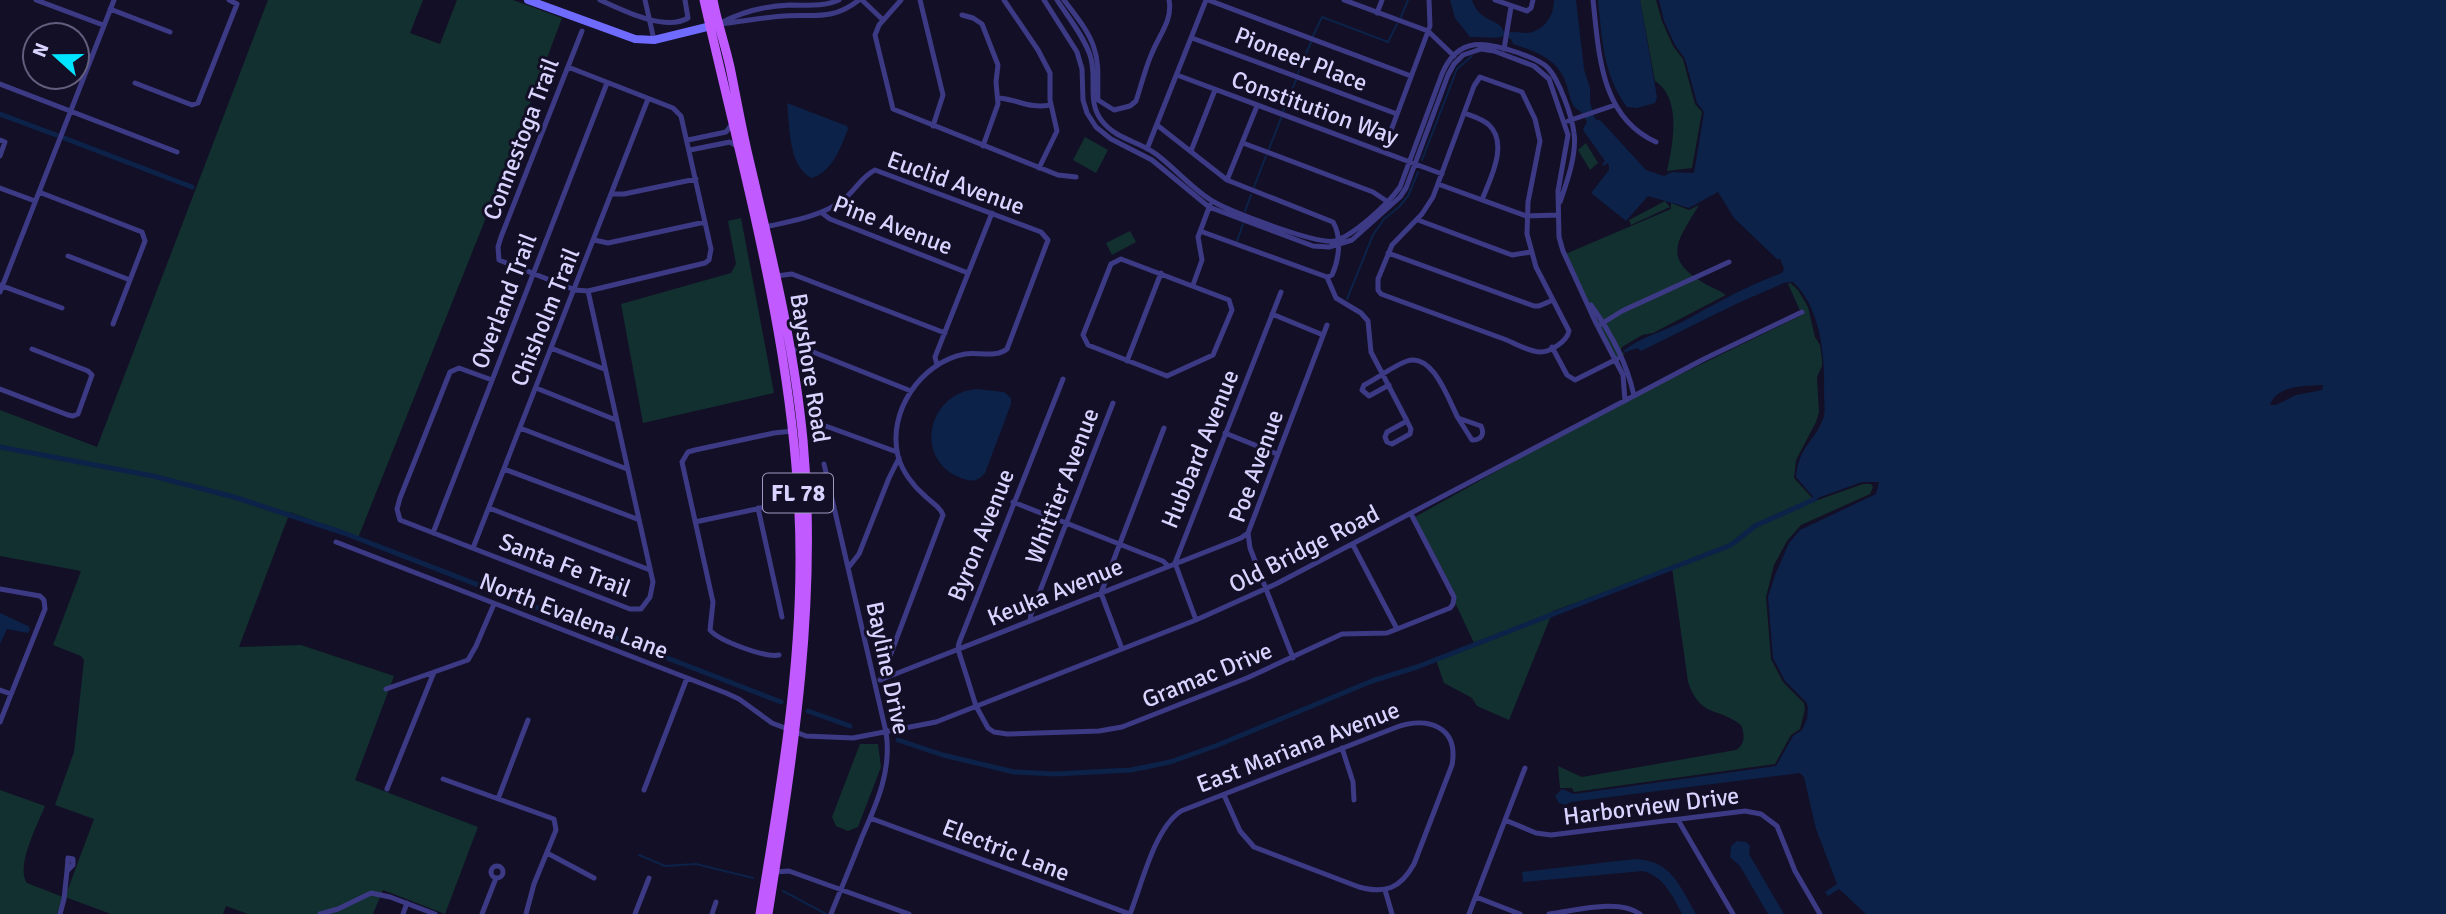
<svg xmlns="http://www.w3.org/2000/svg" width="2446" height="914" viewBox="0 0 2446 914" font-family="Signika,sans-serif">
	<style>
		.green { fill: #12302f }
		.water { fill: #0c2248; fill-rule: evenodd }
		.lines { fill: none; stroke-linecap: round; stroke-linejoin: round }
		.stream { stroke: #0c2248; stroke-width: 2 }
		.canal { stroke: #0c2248; stroke-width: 5 }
		.street { stroke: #3d3a85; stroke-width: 5 }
		.secondary { stroke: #6f6bff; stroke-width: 8 }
		.primary { stroke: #c25bff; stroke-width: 9 }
		.labels { text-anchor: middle; stroke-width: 6; stroke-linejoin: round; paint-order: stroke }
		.shield { fill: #130f26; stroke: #9e99be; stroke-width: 2 }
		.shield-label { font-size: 23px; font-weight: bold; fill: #d9d4ff }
		.street-label { font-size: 24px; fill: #d9d4ff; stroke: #130f26 }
	</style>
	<rect width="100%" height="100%" fill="#130f26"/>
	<path class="green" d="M268 0H423L410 33 440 44 457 0H513L562 18 507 165 358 538 290 512 239 647 301 645 394 676 355 780 478 827 445 914 383 890 373 914H248L226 906 223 914H111L65 897 94 819 55 805 74 752 84 660 81 656 53 645 81 571 0 556V410L97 447Z
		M1640 0H1656L1662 21 1673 46 1683 59 1695 104 1702 112 1692 168 1667 171C1673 144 1682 98 1655 81Z
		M1085 137 1108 150 1096 173 1073 160Z
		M1586 143 1598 163 1590 170 1578 150Z
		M1665 201 1670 207 1631 225 1629 220Z
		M1671 203 1689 210 1699 205C1679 239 1661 257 1702 282 1710 287 1719 290 1726 295L1653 333 1642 335 1622 347 1621 351 1625 354 1616 358 1563 255 1671 209Z
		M741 218 774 393 643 423 621 304 731 273 736 264 728 221Z
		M1130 231 1136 242 1112 255 1106 243Z
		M1790 283 1798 290 1808 307 1815 337 1820 345 1822 359V366L1817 377 1819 412 1816 422 1796 460 1794 478 1815 501 1863 484H1871L1873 487 1870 494 1801 525 1787 541 1774 565 1766 597 1771 659 1783 682 1804 703 1805 709 1800 729 1791 735 1775 764 1574 792 1572 788H1560L1558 766 1582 777 1736 750C1745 745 1745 734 1741 725 1717 706 1701 719 1688 682L1672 568 1553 611 1509 720 1477 706 1472 698 1444 683 1436 660 1474 643 1415 517 1634 394 1677 376 1802 315 1788 284Z
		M860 744H878L881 767 858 827 848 831 836 826 832 817Z
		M0 790 45 806C38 824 15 867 27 883L63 897 57 914H0Z"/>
	<path class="water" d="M1450 0H1472C1480 24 1499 17 1504 32 1508 33 1512 32 1515 32 1519 32 1523 33 1527 33 1544 31 1554 16 1554 0H1576L1584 69 1590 88V102L1595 119 1601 121 1646 170 1664 176 1672 172 1694 173 1704 112 1697 103 1685 59 1675 45 1664 21 1659 0H2446V914H1866L1839 889 1828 896 1825 892 1837 884 1816 829 1804 777 1800 773 1571 802 1565 805 1559 803 1555 796 1562 789 1574 794 1776 766 1793 736 1802 730 1807 719 1808 707 1806 702 1785 681 1773 658 1768 597 1775 575 1789 543 1800 530 1876 494 1879 482H1862L1815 499 1796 477C1799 446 1813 444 1823 419 1826 412 1824 401 1824 393 1825 356 1821 308 1793 282L1784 283 1738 303 1641 351 1637 348 1626 352 1623 351C1641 337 1662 332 1682 322 1715 304 1746 286 1782 273L1784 269 1780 258 1778 260 1734 218 1718 192 1689 208 1648 196 1626 221 1591 193 1609 170V166L1607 163 1604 166 1602 164 1605 161 1585 133 1583 129 1587 122C1582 109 1578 112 1573 105 1569 97 1568 86 1564 78 1554 57 1533 51 1513 44L1511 39 1504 36C1498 39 1477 37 1470 37L1455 18ZM2323 385 2322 390 2296 395 2276 405H2270C2277 385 2305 386 2323 385Z
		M1598 0H1640L1657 97 1655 103 1637 108 1627 107C1603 75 1602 39 1598 0Z
		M787 103 847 126 848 129C841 147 832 173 811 178 788 165 790 127 787 103Z
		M977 389 1004 392 1011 398V404L985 473C977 482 972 482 961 478 913 460 927 393 977 389Z
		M0 613 28 626 30 629 28 633 7 629 0 644Z
		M1737 841 1746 842 1750 846 1749 854 1784 914H1768L1740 866 1730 857 1731 846Z
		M1635 859C1672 861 1679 885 1696 914H1682C1672 895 1664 877 1643 871L1523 882 1522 872Z"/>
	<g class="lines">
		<path class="stream" d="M1401 17 1408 0
			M1313 36 1322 17 1388 42 1397 24
			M1298 73 1311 42
			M1283 111 1296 80
			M1269 149 1281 118
			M1422 160 1457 69 1472 56
			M1254 187 1266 156
			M1245 211 1251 195
			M1237 241 1243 224
			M1347 299 1373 235 1384 219 1399 207 1408 196 1418 172
			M639 855 665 866 696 864 753 878
			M783 891 826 914"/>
		<path class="canal" d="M0 114 56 135
			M64 138 192 187
			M0 447 153 476 234 497 344 533 781 702
			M808 711 850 726
			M898 740 943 755 1014 772 1055 774 1131 770 1170 762 1218 745 1372 681 1417 667 1731 545 1755 526 1815 499"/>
		<path class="street" d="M36 0 103 25
			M600 0C622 10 665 32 688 18L685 0
			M645 0 654 40
			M862 0 883 20
			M901 0 879 25 875 35 893 109 1058 175 1076 177
			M920 0 943 95 933 126
			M1004 0 1038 50 1050 73V100L1057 131 1039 168
			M1044 0 1077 52 1082 69 1083 100 1087 113 1096 127 1111 139 1152 160 1209 207 1313 246 1329 247 1352 240 1400 197 1406 188 1448 75 1454 64 1463 55 1481 49 1494 51 1534 66 1549 79 1568 135 1558 191 1559 237 1563 251 1595 321 1623 375 1625 401
			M1057 0C1068 17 1083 35 1090 55 1098 78 1086 101 1102 121 1117 140 1139 141 1156 154 1176 169 1193 190 1214 202 1232 212 1317 245 1335 241 1354 235 1388 204 1400 187L1442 74C1458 35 1487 42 1519 53 1529 57 1540 60 1548 68 1559 80 1572 116 1574 133 1577 154 1567 182 1560 202
			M1064 0C1075 15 1089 31 1094 48 1100 65 1097 83 1098 100L1114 110 1130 106 1136 101C1141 86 1146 66 1152 53 1159 35 1173 20 1169 0
			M1208 0 1411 76
			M1344 0 1428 31 1454 56
			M1495 0 1527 11 1531 8 1533 0
			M1593 0C1599 53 1600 117 1656 142
			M110 9 170 32
			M1377 13 1382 0
			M962 15 973 18 982 24 998 65 996 82 998 104 983 146
			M721 23C743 11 765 6 790 5 808 5 823 7 839 0
			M718 24C741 22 763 17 785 16 815 14 832 21 859 0
			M1192 38 1397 114
			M1504 49 1511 7
			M568 67 673 108 681 116 711 249 709 260 705 263 588 291 575 290 499 260 498 247 501 237 582 31
			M1177 75 1442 174
			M1480 77 1522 92 1535 119 1540 141 1528 202 1527 234 1536 267 1569 331C1567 341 1551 352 1540 352 1529 352 1515 343 1504 339 1463 324 1422 309 1381 294L1378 290V279L1392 245 1422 214 1433 197 1474 86Z
			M135 83 192 105 198 103 237 4 229 0
			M0 84 177 152
			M999 98C1019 100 1030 109 1050 105
			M1464 113C1472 116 1483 119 1489 125 1509 144 1490 179 1482 200
			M1568 121 1615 105
			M1157 125 1227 180 1333 222C1342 237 1339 260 1332 275L1327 277 1200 231
			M0 140 5 142 0 156
			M688 140 726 132 732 124
			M1243 143 1373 192 1388 202
			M1147 149 1206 0
			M690 150 730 142 738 147
			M1191 151 1215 90
			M1383 152 1430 26 1429 0
			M1227 180 1257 106
			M1438 184 1526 216 1558 215
			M0 188 35 201
			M39 192 142 232 145 241 113 324
			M612 194H624L696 179
			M822 213 830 219 968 273
			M1418 220 1512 255 1531 252
			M765 227C792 221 820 217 843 200 855 191 862 176 875 170L1041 232 1048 240 1007 349C996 358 978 352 965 354 921 362 887 412 898 456 902 471 913 486 925 496 932 503 940 506 943 515L881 680
			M594 240 608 243 705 222
			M1388 253 1534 306H1539L1553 300
			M68 256 130 280
			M1121 259 1229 300 1232 310 1213 355 1167 376 1088 345 1083 335 1111 264Z
			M776 276 792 274 945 333
			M1327 277 1336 298 1361 313 1368 321 1371 352 1407 421
			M0 285 62 308
			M1193 285 1202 260 1198 237 1210 205
			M0 292 114 0
			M1591 305C1611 333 1627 362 1634 396
			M1272 314 1323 335
			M1598 326 1622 311 1729 262
			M1552 347 1567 375 1575 380 1617 359
			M551 348 604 369
			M790 350H808L911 391
			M1127 361 1161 273
			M937 365 935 357 992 213
			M1063 379 959 643 958 649 976 706 988 728 994 732 1007 734 1099 731 1122 727 1247 678 1342 634 1387 633 1450 608 1453 604 1454 597 1411 514
			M492 380 459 368 450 372 400 498 397 509 400 520 630 609H641L650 597 653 582 588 291
			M1389 385 1369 396 1362 390 1364 385C1378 378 1393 366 1407 361 1433 352 1449 401 1458 418
			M536 388 616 420
			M0 389 68 415 73 416 78 414 92 375 88 371 32 349
			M1458 418 1481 426C1485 435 1481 440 1472 440Z
			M1407 421 1411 429 1410 434 1392 444 1387 442 1385 437 1387 432Z
			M823 425 897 452
			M520 428 627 469
			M1225 433 1277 454
			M824 464 886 732C892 770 877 803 862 837 852 863 841 889 831 914
			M504 469 637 519
			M1013 502 1142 553 1163 561 1168 566
			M489 508 650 570
			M758 508 782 617
			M695 522 799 500
			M433 533 607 83
			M336 542 726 693 739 699 772 723 806 736 853 738 936 722 1196 620 1276 584 1704 359 1802 312
			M1353 545 1397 629
			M473 548 648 99
			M848 568 859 554 889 478 899 458
			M0 589 40 596 44 600 45 609 0 722
			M1196 620 1175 563 1281 292
			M1030 621 1031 614 1113 403
			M1122 649 1101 593 1164 428
			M779 655C766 658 719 641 710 630L713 602 682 462 688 452 695 450 774 433 793 431
			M1293 658 1250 548 1248 533 1327 325
			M880 680 1241 538 1248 533
			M386 689 468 660 476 646 494 604
			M0 690 11 694
			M1342 748 1353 782 1354 800
			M443 779 554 819 556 830 534 884 526 914
			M387 789 434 672
			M644 790 687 678
			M498 799 528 720
			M870 818 1130 914
			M1505 820 1536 833 1551 835 1745 811 1761 814 1777 826 1795 871 1820 914
			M1678 820 1733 914
			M547 853 594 878
			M68 858 73 859V865L67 871Z
			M491 872a6 6 0 1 1 12 0a6 6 0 1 1-12 0Z
			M775 872 789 871 909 914
			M1385 890 1392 914
			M1476 897 1520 914
			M60 914 64 899 67 871
			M320 914 338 909 371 893 390 897 435 914
			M403 914 407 903
			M482 914 496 878
			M635 914 649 878
			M712 914 716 902
			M1130 914C1142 884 1154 829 1181 811L1397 727C1428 716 1459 727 1452 765L1414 864C1400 889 1385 894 1359 887L1254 847 1240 831 1224 795
			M1469 914 1525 768
			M1549 914C1575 911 1618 898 1640 914"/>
		<path class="secondary" d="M528 0 635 39 654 40 715 25"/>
		<path class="primary" d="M704 0C746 185 801 371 800 562 800 680 779 798 760 914
			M713 0C717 22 725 44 730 67 736 96 741 125 748 155 770 249 794 344 803 440 818 601 793 756 768 914"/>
	</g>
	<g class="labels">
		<rect class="shield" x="763" y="473.5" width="70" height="39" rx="5"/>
		<g class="shield-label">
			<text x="798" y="501">FL 78</text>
		</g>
		<g class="street-label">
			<text transform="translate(1301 59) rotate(21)" y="8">Pioneer Place</text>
			<text transform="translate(1315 108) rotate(20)" y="8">Constitution Way</text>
			<text transform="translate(521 139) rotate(-69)" y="8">Connestoga Trail</text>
			<text transform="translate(956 183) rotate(20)" y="8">Euclid Avenue</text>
			<text transform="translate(893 225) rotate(21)" y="8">Pine Avenue</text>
			<text transform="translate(504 301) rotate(-69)" y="8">Overland Trail</text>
			<text transform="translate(545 317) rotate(-68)" y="8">Chisholm Trail</text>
			<text transform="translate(810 368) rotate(81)" y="8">Bayshore Road</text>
			<text transform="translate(1200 449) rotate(-68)" y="8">Hubbard Avenue</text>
			<text transform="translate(1256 466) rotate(-70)" y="8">Poe Avenue</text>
			<text transform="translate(1062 486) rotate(-69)" y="8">Whittier Avenue</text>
			<text transform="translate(981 535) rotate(-68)" y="8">Byron Avenue</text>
			<text transform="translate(1304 549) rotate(-27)" y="8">Old Bridge Road</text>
			<text transform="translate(565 565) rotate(21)" y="8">Santa Fe Trail</text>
			<text transform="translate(1055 592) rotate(-22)" y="8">Keuka Avenue</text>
			<text transform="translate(574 616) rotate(21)" y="8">North Evalena Lane</text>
			<text transform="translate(888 668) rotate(78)" y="8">Bayline Drive</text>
			<text transform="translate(1207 675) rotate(-22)" y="8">Gramac Drive</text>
			<text transform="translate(1298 747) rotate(-21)" y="8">East Mariana Avenue</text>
			<text transform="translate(1651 806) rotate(-7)" y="8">Harborview Drive</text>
			<text transform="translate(1006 850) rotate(21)" y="8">Electric Lane</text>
		</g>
	</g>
	<g transform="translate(56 56) rotate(291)"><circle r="33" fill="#130f26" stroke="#625e7d" stroke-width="2"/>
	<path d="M0-5L12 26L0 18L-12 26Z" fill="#00e5ff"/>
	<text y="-10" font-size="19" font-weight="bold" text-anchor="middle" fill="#d9d4ff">N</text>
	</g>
</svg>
